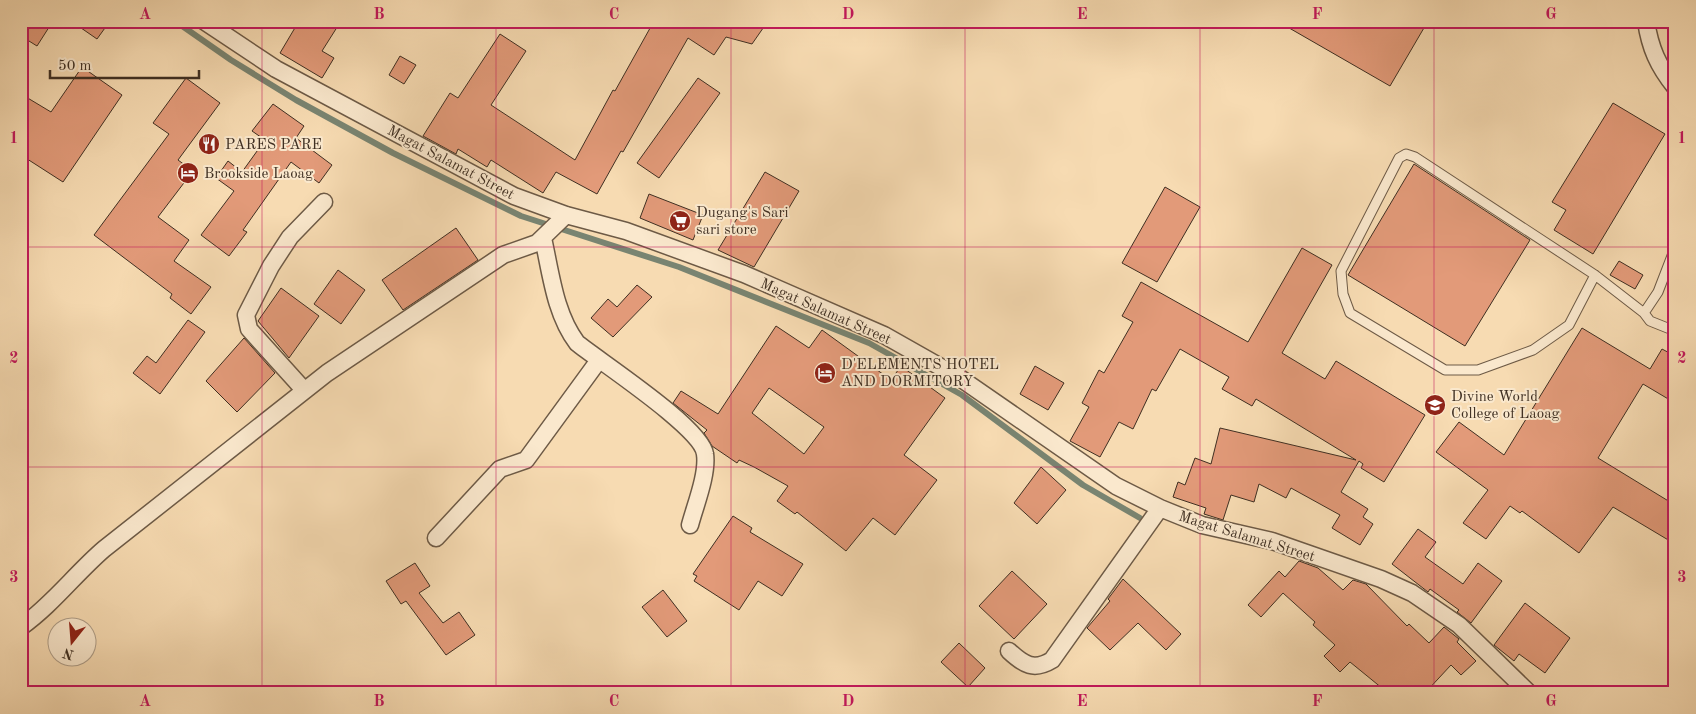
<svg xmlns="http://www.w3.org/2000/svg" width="1696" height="714" viewBox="0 0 1696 714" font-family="'Old Standard TT',serif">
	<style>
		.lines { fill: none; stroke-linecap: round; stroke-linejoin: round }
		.stream { stroke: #798471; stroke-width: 6 }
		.building { fill: #e29a79; stroke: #3f2f22; fill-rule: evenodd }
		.lane-casing { stroke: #6d5a46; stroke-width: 11 }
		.street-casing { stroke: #6d5a46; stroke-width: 19 }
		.lane { stroke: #fae8cd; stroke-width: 9 }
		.street { stroke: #fae8cd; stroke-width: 16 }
		.grid { fill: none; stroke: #c2185b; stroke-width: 1; stroke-opacity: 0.55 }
		.labels { text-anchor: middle; stroke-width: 4; stroke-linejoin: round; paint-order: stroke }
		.poi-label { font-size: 15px; fill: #3f2f22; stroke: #fae8cd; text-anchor: start }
		.street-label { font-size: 15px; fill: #3f2f22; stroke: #fae8cd }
		.neatline { fill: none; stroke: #c2185b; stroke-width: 2 }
		.grid-label { font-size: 16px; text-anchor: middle; font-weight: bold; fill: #c2185b }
	</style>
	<rect width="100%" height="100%" fill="#f7dbb2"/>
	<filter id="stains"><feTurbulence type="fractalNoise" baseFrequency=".004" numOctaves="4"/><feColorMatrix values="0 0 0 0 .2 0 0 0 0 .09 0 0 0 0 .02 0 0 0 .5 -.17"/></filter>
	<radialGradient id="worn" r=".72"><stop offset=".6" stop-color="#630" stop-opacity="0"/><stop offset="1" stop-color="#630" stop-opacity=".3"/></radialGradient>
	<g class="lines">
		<path class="stream" d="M175 21 231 60 296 100 393 153 521 216 679 267 869 343 962 395 1083 485 1140 518
			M1668 21 1675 38"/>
	</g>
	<path class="building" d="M21 21H53L37 46 21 36Z
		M71 21H110L97 39Z
		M299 21H341L322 51 334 58 322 78 280 53Z
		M654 21H768L752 44 726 37 714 55 688 38 623 152 621 151 597 194 556 172 543 193 491 160 487 167 458 149 456 154 423 136 450 93 458 98 500 34 526 51 491 105 575 160 613 90 615 91Z
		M1277 21H1428L1390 86Z
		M400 56 416 65 404 84 389 75Z
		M82 67 122 95 63 182 21 155V94L51 112Z
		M186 78 220 103 178 160 193 171 158 217 189 240 174 261 211 287 191 314 170 298 172 294 94 235 169 134 153 123Z
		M698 78 720 93 659 178 637 163Z
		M1613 103 1665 134 1593 254 1554 230 1566 210 1552 202Z
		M273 104 304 126 296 138 332 165 319 183 291 162 243 230 247 232 229 256 201 235 234 191 216 178 228 161 242 172 265 140 252 131Z
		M1414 164 1530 240 1465 346 1348 275Z
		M765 172 799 191 754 267 718 250Z
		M1165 187 1200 207 1157 282 1122 263Z
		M649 194 703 215 693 240 640 218Z
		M456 228 478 260 403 310 382 280Z
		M1302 248 1332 265 1282 353 1325 379 1336 361 1425 415 1384 482 1361 468 1363 464 1359 461 1341 492 1368 509 1363 517 1373 524 1360 545 1332 528 1340 515 1291 488 1286 498 1259 484 1254 502 1231 495 1223 520 1204 514 1206 508 1173 497 1178 482 1185 485 1195 458 1211 464 1220 428 1356 460 1256 399 1252 406 1222 389 1229 377 1180 349 1156 391 1152 389 1133 429 1119 422 1100 457 1070 441 1089 407 1082 403 1099 370 1104 373 1133 322 1122 316 1141 282 1248 342Z
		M1619 261 1643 275 1635 289 1610 275Z
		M338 270 365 290 341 324 314 304Z
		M637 285 652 297 613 337 591 318 608 299 617 307Z
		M281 288 319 316 289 358 258 321Z
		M188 320 205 332 160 394 133 373 147 356 156 363Z
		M776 326 809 348 822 330 891 380 901 366 945 398 904 455 937 480 895 535 873 518 846 551 797 512 795 514 777 501 788 486 754 467 739 460 737 463 712 446 704 433 707 430 673 403 681 391 718 414ZM769 388 824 427 804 454 752 413Z
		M1582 328 1650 369 1662 349 1675 356V403L1643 384 1598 458 1675 505V544L1613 507 1579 553 1522 511 1520 513 1510 506 1486 539 1463 523 1488 490 1436 452 1459 422 1504 455Z
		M244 338 275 373 237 412 206 381Z
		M1035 366 1064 383 1048 410 1020 394Z
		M1041 467 1066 490 1037 524 1014 503Z
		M733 516 752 528 750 532 803 564 782 596 758 581 739 610 694 581 697 576 693 574Z
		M1418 529 1436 542 1425 557 1463 584 1478 563 1502 581 1471 623 1457 612 1459 610 1430 589 1428 592 1392 564Z
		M1299 561 1318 568 1343 590 1353 580 1366 584 1407 626 1409 624 1429 643 1444 627 1459 639 1457 642 1476 661 1461 675 1451 665 1425 693H1388L1350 662 1340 672 1324 656 1335 645 1313 625 1315 622 1283 593 1261 617 1248 605 1279 571 1285 577Z
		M415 563 430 586 419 593 443 623 459 612 475 635 446 655 406 601 401 604 386 581Z
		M1012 571 1047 604 1014 639 979 606Z
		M1123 579 1181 634 1166 650 1138 623 1110 650 1087 628 1110 601 1108 599Z
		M663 590 687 621 667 637 642 607Z
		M1525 603 1570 638 1545 673 1519 654 1514 661 1494 645Z
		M959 643 985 668 968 687 941 662Z"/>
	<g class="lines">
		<g class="lane-casing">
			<path id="lane" d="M1675 248 1658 292 1644 313 1650 321 1675 331
				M1595 275 1569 325 1533 350 1478 370H1445L1350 313 1343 294 1341 271 1399 158 1406 154 1415 157 1595 275 1644 313"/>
		</g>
		<g class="street-casing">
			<path id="street" d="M204 21 276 69 514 196 566 215 626 231 744 274 884 335 960 378 1116 486 1160 508 1202 525 1272 541 1381 579 1412 593 1459 625 1529 693
				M1646 21C1650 48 1658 66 1675 87
				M543 238C551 274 555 314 577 343 602 363 702 428 705 454 708 474 695 506 690 525
				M304 390 249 329 246 315 271 266 290 237 324 202
				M436 538 500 469 526 460 599 360
				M21 627C53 604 75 574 104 549L327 373 503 255 537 243 566 215
				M1009 651C1024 665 1034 671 1052 660L1160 508"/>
		</g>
		<use href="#lane" class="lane"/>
		<use href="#street" class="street"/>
	</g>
	<path class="grid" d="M262 21V693M496 21V693M731 21V693M965 21V693M1200 21V693M1434 21V693M21 247H1675M21 467H1675"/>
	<defs>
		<g id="restaurant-disc" transform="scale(1.125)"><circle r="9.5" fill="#8f2418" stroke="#fae8cd"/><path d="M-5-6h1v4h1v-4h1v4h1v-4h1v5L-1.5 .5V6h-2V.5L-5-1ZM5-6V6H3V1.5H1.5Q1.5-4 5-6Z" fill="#fff"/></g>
		<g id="hotel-disc" transform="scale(1.125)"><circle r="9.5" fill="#8f2418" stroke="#fae8cd"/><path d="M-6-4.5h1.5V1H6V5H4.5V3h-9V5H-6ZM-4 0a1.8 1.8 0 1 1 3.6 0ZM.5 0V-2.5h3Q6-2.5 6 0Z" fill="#fff"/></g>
		<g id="supermarket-disc" transform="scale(1.125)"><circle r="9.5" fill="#8f2418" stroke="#fae8cd"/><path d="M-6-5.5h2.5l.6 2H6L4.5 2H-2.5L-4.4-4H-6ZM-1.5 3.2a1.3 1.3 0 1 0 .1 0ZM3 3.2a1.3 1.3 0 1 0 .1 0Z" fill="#fff"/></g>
		<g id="university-disc" transform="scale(1.125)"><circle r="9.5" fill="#8f2418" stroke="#fae8cd"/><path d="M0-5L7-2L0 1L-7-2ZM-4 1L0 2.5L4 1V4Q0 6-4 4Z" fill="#fff"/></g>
	</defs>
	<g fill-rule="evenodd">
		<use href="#restaurant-disc" x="209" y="144"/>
		<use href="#hotel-disc" x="188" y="173"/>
		<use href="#supermarket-disc" x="680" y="221"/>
		<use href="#hotel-disc" x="825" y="373"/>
		<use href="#university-disc" x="1435" y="405"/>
	</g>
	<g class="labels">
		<g class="poi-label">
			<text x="225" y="149">PARES PARE</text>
			<text x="204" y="178">Brookside Laoag</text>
			<text x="696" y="217">Dugang's Sari<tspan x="696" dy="17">sari store</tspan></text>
			<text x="841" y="369">D'ELEMENTS HOTEL<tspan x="841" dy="17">AND DORMITORY</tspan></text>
			<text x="1451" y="401">Divine World<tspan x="1451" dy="17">College of Laoag</tspan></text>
		</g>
		<g class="street-label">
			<text transform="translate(451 162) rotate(28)" y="5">Magat Salamat Street</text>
			<text transform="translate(826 311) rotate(24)" y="5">Magat Salamat Street</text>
			<text transform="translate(1247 536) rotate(17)" y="5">Magat Salamat Street</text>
		</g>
	</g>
	<rect width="1696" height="714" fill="none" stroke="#f7dbb2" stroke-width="55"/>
	<g transform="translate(72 642) rotate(197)"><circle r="24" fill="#fae8cd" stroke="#af9e89"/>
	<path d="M0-4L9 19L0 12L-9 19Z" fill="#8f2418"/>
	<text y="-8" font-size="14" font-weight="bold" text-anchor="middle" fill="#3f2f22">N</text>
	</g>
	<path d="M50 70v8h149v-8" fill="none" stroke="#3f2f22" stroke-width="2.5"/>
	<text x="58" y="70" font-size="15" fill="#3f2f22" stroke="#fae8cd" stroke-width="4" paint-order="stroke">50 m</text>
	<rect x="28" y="28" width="1640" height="658" class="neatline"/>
	<g class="grid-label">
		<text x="145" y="19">A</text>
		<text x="379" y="19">B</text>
		<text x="614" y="19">C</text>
		<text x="848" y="19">D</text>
		<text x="1082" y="19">E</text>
		<text x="1317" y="19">F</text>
		<text x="1551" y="19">G</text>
		<text x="14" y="143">1</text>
		<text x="1682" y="143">1</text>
		<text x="14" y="363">2</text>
		<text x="1682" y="363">2</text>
		<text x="14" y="582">3</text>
		<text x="1682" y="582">3</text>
		<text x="145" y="706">A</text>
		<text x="379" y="706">B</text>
		<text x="614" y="706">C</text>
		<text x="848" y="706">D</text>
		<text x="1082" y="706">E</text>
		<text x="1317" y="706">F</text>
		<text x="1551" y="706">G</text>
	</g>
	<rect width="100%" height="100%" filter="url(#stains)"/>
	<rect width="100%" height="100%" fill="url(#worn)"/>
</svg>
